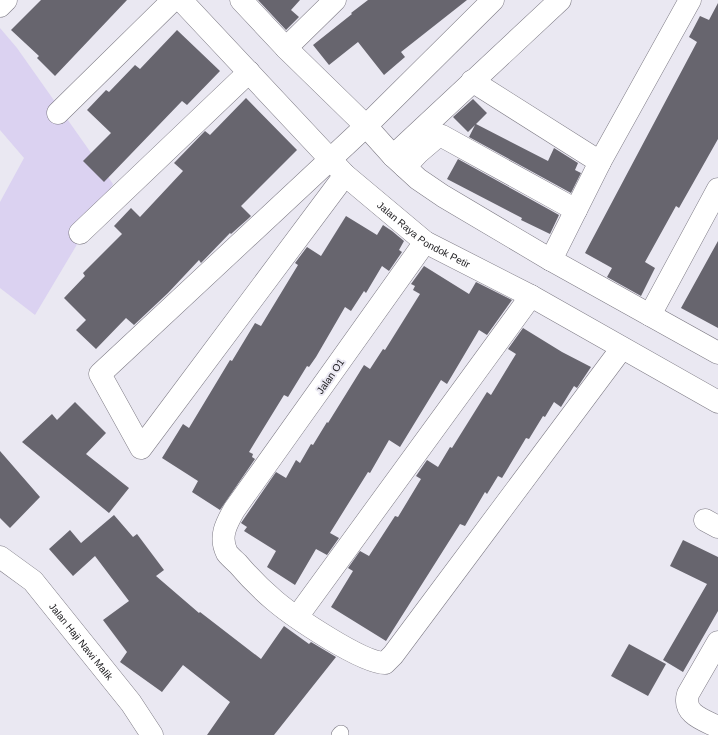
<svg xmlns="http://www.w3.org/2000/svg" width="718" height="735" viewBox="0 0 718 735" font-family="Arial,sans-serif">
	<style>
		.green { fill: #dbd2f1 }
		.building { fill: #67656e }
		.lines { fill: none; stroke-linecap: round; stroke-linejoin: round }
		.service-casing { stroke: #7e7b85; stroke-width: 16 }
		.minor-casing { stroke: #7e7b85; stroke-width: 23 }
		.secondary-casing { stroke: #7e7b85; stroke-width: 23 }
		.service { stroke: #fff; stroke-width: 15 }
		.minor { stroke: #fff; stroke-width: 22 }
		.secondary { stroke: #fff; stroke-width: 22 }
		.labels { text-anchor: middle; stroke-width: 4; stroke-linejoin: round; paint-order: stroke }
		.street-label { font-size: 10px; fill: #1c1b1e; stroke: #eae8f2 }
	</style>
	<rect width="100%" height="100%" fill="#eae8f2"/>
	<path class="green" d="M0 28 17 48 113 184 35 315 0 288V202L24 158 0 130Z"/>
	<path class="building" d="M41 0H127L55 76 37 58 39 56 11 30Z
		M258 0H300L291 10 299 17 286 30Z
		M368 0H467L401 52 405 57 384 75 358 42 329 65 313 45 352 14 351 13Z
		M718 3V139L679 208 676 206 645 262 655 268 641 296 607 277 612 268 585 253 697 42 689 37 700 16 709 20Z
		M177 30 220 71 187 105 182 101 104 182 83 161 111 133 87 110 106 90 109 92 135 65 140 69Z
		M246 98 297 150 241 206 251 216 249 218 231 234 230 233 201 263 199 260 168 293 134 325 126 318 96 349 76 330 86 320 64 298 85 276 83 273 122 234 114 226 131 208 140 217 183 171 174 163 205 131 210 135Z
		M473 99 487 113 476 124 548 161 554 148 578 163 575 170 581 173 571 193 469 137 475 125 468 132 453 117Z
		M458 159 559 215 550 234 521 220 522 218 447 179Z
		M346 216 377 235 383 225 392 231 404 241 399 250 402 252 389 271 382 266 366 293 364 291 351 311 345 307 316 357 309 367 307 366 288 397 284 395 249 452 253 454 252 457 255 459 220 510 192 492 198 481 162 458 183 424 189 428 230 360 232 361 255 323 261 326 298 265 295 263 307 247 321 256Z
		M718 241V328L681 308Z
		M424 266 469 294 476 282 512 300 487 335 479 330 447 384 441 380 400 447 389 440 370 473 368 472 330 533 339 538 327 555 316 549 295 585 267 567 276 551 244 531 247 527 241 523 276 472 286 478 296 460 300 463 311 444 313 445 327 422 328 423 364 365 370 369 383 349 385 350 420 294 413 290 415 286 411 284Z
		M523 328 562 352 591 367 577 388 574 386 561 407 554 402 545 417 543 416 529 439 526 438 502 478 498 476 487 494 485 492 465 526 460 524 386 641 331 607 353 571 348 568 360 551 369 556 395 516 398 517 421 479 416 476 427 460 438 467 450 447 452 448 487 392 491 395 516 354 508 349Z
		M75 402 106 433 86 454 129 488 109 513 22 442 52 414 57 420Z
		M0 451 40 497 10 528 0 518Z
		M114 515 133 537 137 534 164 570 156 576 199 613 200 612 261 659 284 626 309 644 311 642 336 657 274 735H207L230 702 183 665 162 692 120 662 127 652 103 620 129 601 95 556 73 576 49 549 70 530 81 543Z
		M683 540 718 557V611L683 672 663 660 707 584 670 566Z
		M629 644 666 664 648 696 611 676Z"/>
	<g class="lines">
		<g class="service-casing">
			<path id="service" d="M339 735 341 733"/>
		</g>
		<g class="minor-casing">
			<g id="minor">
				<path id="s1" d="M181 0 345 175 425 242 531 296 718 402"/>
				<path d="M241 0 286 48 366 126 393 156 418 179 443 196 551 260 718 353"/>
				<path d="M0 6 6 0"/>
				<path d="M286 48 335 0"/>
				<path d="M472 81 600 162"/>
				<path d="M58 113 173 0"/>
				<path d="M393 156 560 0"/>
				<path d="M405 167 419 152 439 135 442 136 576 210"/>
				<path d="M345 175 141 448 100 374 366 126 493 0"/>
				<path d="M80 233 249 72"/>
				<path d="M425 242 234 510C226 524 219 537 227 553 230 557 235 561 238 564 249 577 262 590 275 601 294 617 362 663 385 663L393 655 622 348"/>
				<path d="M551 260 600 162 690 0"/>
				<path d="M650 315 718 189"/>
				<path d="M705 520 718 527"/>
				<path d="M297 617 531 296"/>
				<path d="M718 642 688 694C682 714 704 720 718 727"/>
			</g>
		</g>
		<g class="secondary-casing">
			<g id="secondary">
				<path id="s2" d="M0 557 33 581 131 703 152 735"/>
			</g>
		</g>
		<use href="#service" class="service"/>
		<use href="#minor" class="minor"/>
		<use href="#secondary" class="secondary"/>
	</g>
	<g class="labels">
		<g class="street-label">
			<text dy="4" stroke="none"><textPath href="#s1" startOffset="339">Jalan Raya Pondok Petir</textPath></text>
			<text transform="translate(330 376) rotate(-55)" y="4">Jalan O1</text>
			<text dy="4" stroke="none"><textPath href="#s2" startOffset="118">Jalan Haji Nawi Malik</textPath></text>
		</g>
	</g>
</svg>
